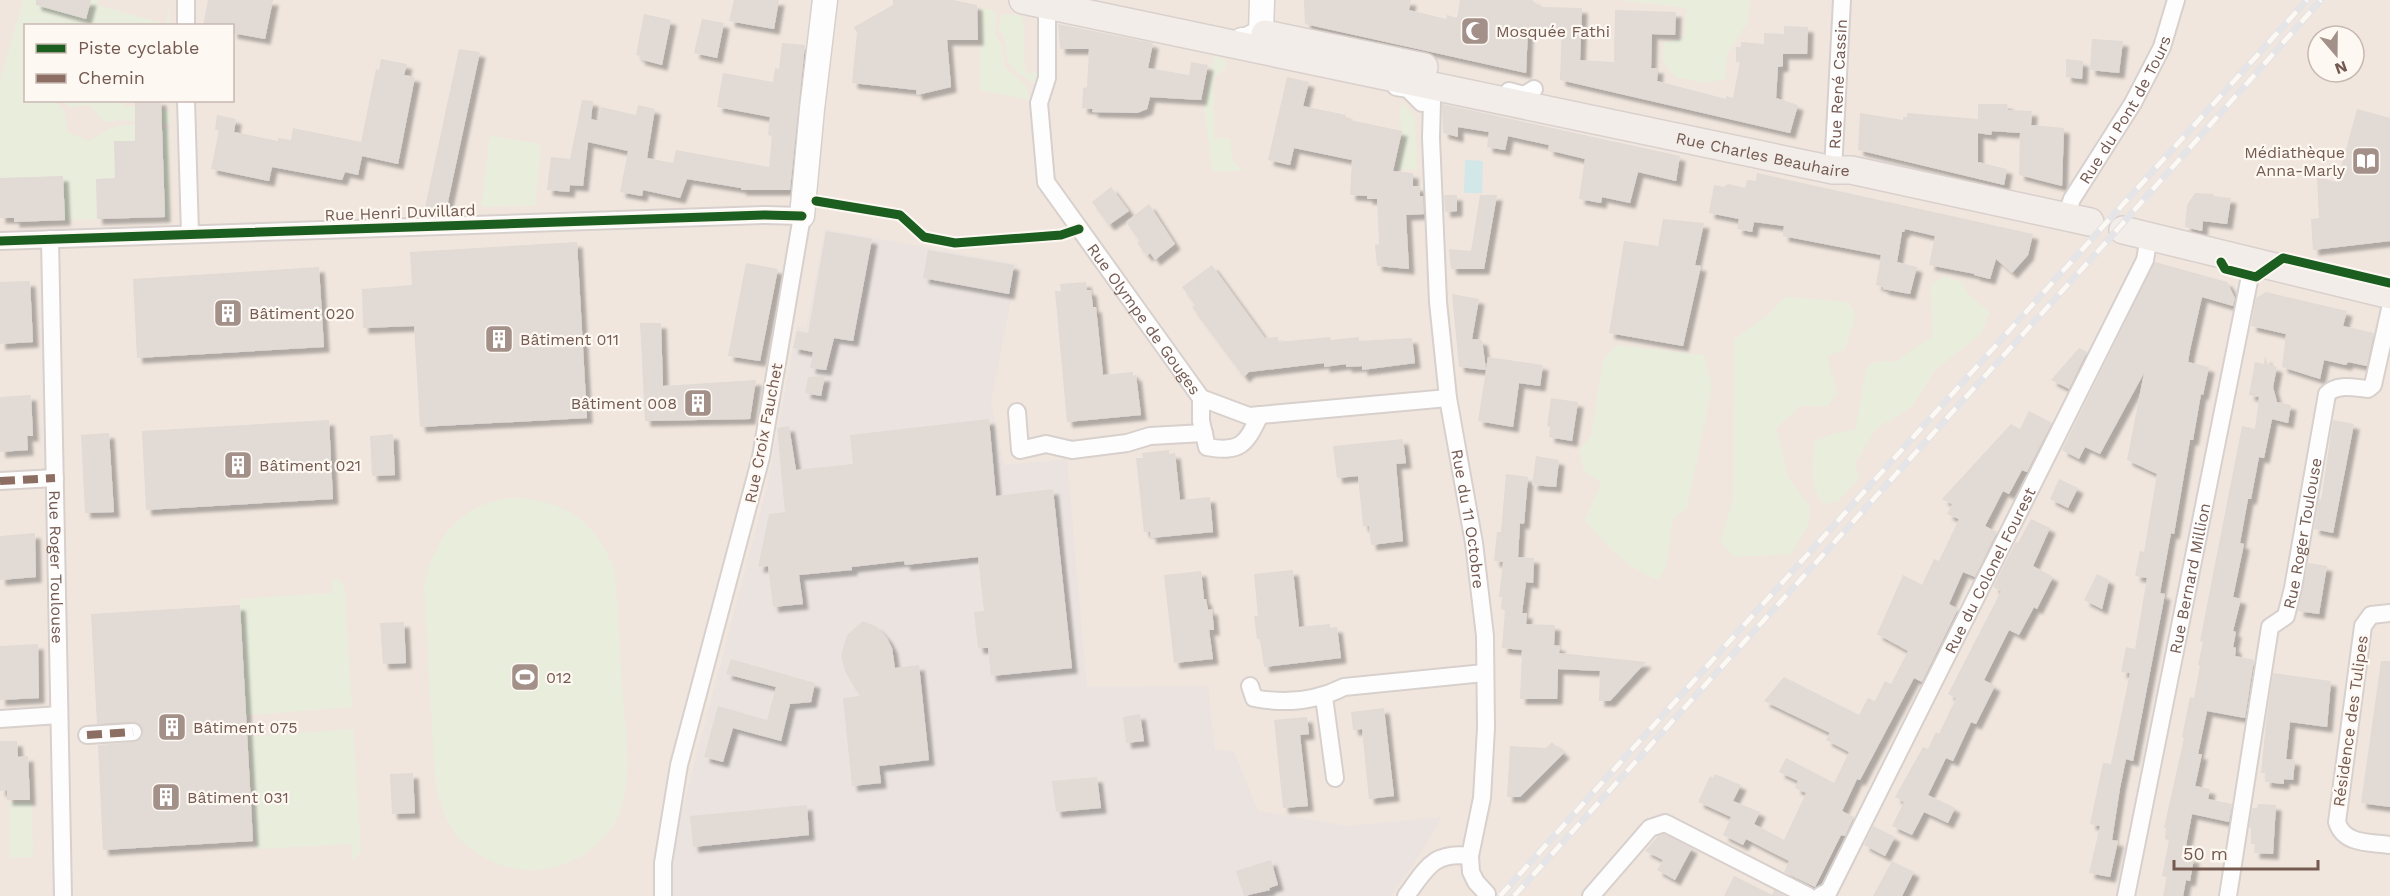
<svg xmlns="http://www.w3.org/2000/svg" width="2390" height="896" viewBox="0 0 2390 896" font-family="'Work Sans',sans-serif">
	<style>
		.residential { fill: #f0e6de; fill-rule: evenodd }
		.industrial { fill: #eae3df }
		.green { fill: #e8eddc }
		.water { fill: #d2e7e7 }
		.building { fill: #e1dad5; filter: url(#shadow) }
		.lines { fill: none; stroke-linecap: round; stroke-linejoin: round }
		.street-casing { stroke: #d7d0cc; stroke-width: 20 }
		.secondary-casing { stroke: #d7d0cc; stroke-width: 27 }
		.primary-casing { stroke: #d9d0cd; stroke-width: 30 }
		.street { stroke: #fefdfd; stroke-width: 16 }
		.secondary { stroke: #fefdfd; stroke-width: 24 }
		.primary { stroke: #f2ede8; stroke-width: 27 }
		.rail-casing { stroke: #e5e4e6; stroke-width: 7 }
		.rail { stroke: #fef8f3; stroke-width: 4.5; stroke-dasharray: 14; stroke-linecap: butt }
		.quiet { stroke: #8d6e63; stroke-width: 8; stroke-dasharray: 15 8; stroke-linecap: butt }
		.cycleway-casing { stroke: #fef8f3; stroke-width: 13 }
		.cycleway { stroke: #1b5e20; stroke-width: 9 }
		.labels { text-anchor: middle; stroke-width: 4.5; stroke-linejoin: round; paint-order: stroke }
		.poi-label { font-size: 16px; fill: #745a51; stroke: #fef8f3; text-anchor: start }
		.street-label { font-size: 16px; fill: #745a51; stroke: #fef8f3 }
	</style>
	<defs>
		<filter id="shadow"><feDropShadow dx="5.5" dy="5.5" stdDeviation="1.5" flood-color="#0004"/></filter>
	</defs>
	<rect width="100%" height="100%" fill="#f8f4f0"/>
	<path class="residential" d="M0 0H2390V896H0ZM26 26H232V100H26ZM2318 36H2354V72H2318Z"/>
	<path class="industrial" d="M825 229 1018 264 991 402 1004 465 1067 459 1087 687 1208 686 1215 750 1234 751 1258 811 1349 826 1442 817 1412 867 1390 896H671V853L767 487 797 327 806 328Z"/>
	<path class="green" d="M23 0H40L86 18 91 0H99L98 5 165 24 170 8V25L26 26V100L54 101 64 110 67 132 90 141C119 118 136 125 170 129V217H165L163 140 123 141V178L96 179 97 219 65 220 63 176 0 178V82Z
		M1619 0H1750L1748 22 1727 54 1725 79 1706 83 1675 77 1662 59 1664 42 1683 38 1687 8Z
		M981 8 992 10 996 15 995 33 1002 47 1005 68C1017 78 1030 84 1029 100L980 90Z
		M1004 14 1023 16 1025 70 1027 73 1040 72 1042 79 1036 85C1027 78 1010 70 1007 58 1004 45 1009 43 999 30L1001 16Z
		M1215 55 1226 61 1225 69 1214 77V138L1230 139 1233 161 1244 171H1212L1204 105Z
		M62 101H124V106L170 111V125L125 120 104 122 90 105 70 107Z
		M1403 102 1415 118 1417 169H1396L1403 134 1399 116Z
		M490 136 541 144 535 205 481 207Z
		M1944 276 1962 282 1969 295 1990 312 1980 335 1935 370 1912 407 1877 428 1855 462 1859 479 1838 501 1824 504C1808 486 1813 463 1815 441L1835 433 1855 430 1867 366 1879 361 1894 362 1933 336 1930 286Z
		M1785 297 1848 302 1856 316 1845 349 1827 356 1837 393 1828 406H1801L1776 428 1788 477 1810 507 1808 525 1791 554 1734 557 1720 542 1733 501 1734 339 1767 316Z
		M1617 345 1704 355 1712 386 1687 508 1673 519 1666 567 1659 580C1629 570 1605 544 1585 520L1601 483 1584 471 1579 450 1591 436 1603 360Z
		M509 498C562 498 600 522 615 574 618 615 620 656 623 697 626 737 633 781 617 819 613 828 604 837 597 844 564 875 513 879 476 852 469 847 460 841 455 834 444 817 439 799 435 779L424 584C436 537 459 506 509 498Z
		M332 577 344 583 352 707 246 715 240 599 333 593Z
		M353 729 361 849 359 854 352 861 351 844 256 849 248 737Z
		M9 802H32L33 857H10Z"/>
	<path class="water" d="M1465 160 1483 161 1482 193H1464Z"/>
	<path class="building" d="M36 0H91L86 19 36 5Z
		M208 0H273L265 39 232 33V26H203Z
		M734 0H779L774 29 729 21Z
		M893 0H953L977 5 978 40H947L951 87 917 95 916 90 852 83 857 33 854 27 893 5Z
		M1304 0H1411L1409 10 1446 19 1447 15 1457 18 1460 0H1532L1540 7 1582 8 1580 60 1614 62 1615 10 1676 12 1675 35 1652 34 1651 68H1658L1657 81 1726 99V96L1733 98 1740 62H1736V47H1741V42L1764 44V33L1784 34V26L1808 27 1807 54H1783V66L1778 67 1776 98 1798 105 1790 133 1560 80 1562 28 1528 29 1526 73 1305 24Z
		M644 14 671 20 662 65 639 59 640 56 636 55Z
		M702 19 724 23 717 58 694 53Z
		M1058 24 1153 43 1148 68 1189 75 1191 62 1208 65 1201 100 1150 97 1147 109 1137 113 1092 112 1093 109 1082 108 1083 88 1087 87 1089 49H1060Z
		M2092 39 2123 41 2119 73 2090 70Z
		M782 43 805 45 790 190H741V188L687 179 680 198 643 190 642 196 620 192 628 151 588 142 583 186 570 185 569 192 547 190 551 157 570 159 582 100 593 101 591 119 598 121 601 107 636 115 638 105 655 109 647 158 673 163 676 150 769 167 772 136 768 135 770 117 717 107 723 73 773 82 775 68 779 69Z
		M459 49 480 52 446 211 424 212Z
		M381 59 407 64 404 75 415 77 398 164 362 156 358 175 345 172 342 180 272 167 269 181 211 169 219 131 215 129 217 115 236 119 234 132 278 141V138L291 140 293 128 361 142 376 69 379 70Z
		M2066 59 2083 61 2082 79 2066 77Z
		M1287 77 1309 82 1303 106 1346 115 1345 119 1402 131 1393 171 1413 173V186H1420V196H1423L1424 214 1406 215 1409 269 1377 266 1375 245 1379 244 1377 199H1367V196L1350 195 1352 160 1294 148 1290 165 1268 160Z
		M135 100H161L165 217 97 219 96 179 115 178 114 141H135Z
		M1442 104 1680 156 1676 181 1638 172 1630 203 1602 197 1601 203 1579 199 1585 159 1548 150 1549 145 1508 136 1505 150 1487 147 1489 132 1458 127V137L1443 133Z
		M1978 104H2007L2008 110 2032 111 2031 125 2064 128 2062 186 2019 175 2020 133 1992 131 1991 135 1978 133V162L2007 169 2004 185 1858 150 1860 113 1903 120V117H1907V113L1978 119Z
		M2357 109 2390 118V241L2313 250 2311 219 2319 218 2317 177 2337 182Z
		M1757 173 2033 234 2028 255 2012 273 1996 259 1990 279 1974 275 1975 274 1929 265 1935 236 1905 229 1904 232H1902L1897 262 1917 267 1910 294 1883 289V287L1876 285 1881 255 1783 236 1784 226 1754 222 1752 232 1737 229 1739 219 1709 213 1714 185 1724 187 1728 184 1745 188 1747 180 1756 181Z
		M63 176 65 220 14 222V218H0V178Z
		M1111 187 1129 211 1109 225 1092 202Z
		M2195 193 2214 194 2213 196 2231 198 2227 224 2203 221 2202 231 2185 227 2187 205Z
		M1444 195H1457V211L1445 212Z
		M1480 195H1497L1484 269H1451L1449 249 1471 251Z
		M1149 204 1175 244 1155 260 1150 253 1147 256 1137 243 1140 241 1126 222Z
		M1663 219 1704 223 1695 265 1701 266 1683 346 1609 333 1624 241 1658 246Z
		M826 231 872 239 853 341 834 338 826 370 810 368 813 352 793 348 797 331 808 333Z
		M577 242 587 418 420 427 414 326 363 328 362 289 412 285 410 252Z
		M928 250 1014 265 1009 294 923 278Z
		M2155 262 2227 282 2235 298 2233 306 2202 297 2190 350 2188 362 2209 367 2203 395 2201 394 2193 440H2190L2174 534 2171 533 2160 593 2165 594 2133 761 2126 759 2120 788 2112 840 2118 841 2110 877 2089 873 2100 826 2090 824 2103 763 2111 764 2130 673 2121 672 2126 647 2135 649 2147 578 2135 576 2140 551 2144 552 2157 474 2127 460 2144 373 2100 454 2085 447 2079 459 2062 450Z
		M746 263 778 269 760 361 728 356Z
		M1212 265 1265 338 1278 337V342L1330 337 1331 340 1359 337V341L1412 338 1415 363 1362 370V366L1346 367V364L1324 367V363L1249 372 1244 377 1192 307 1195 305 1182 287Z
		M319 267 324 347 137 358 133 279Z
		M30 281 33 342 0 344V282Z
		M1086 282 1087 290H1091L1093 307H1096L1103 375 1133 372V376L1136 375 1141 415 1067 422 1055 291H1061L1060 284Z
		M2266 292 2347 311 2343 326 2374 333 2367 366 2348 362 2346 365 2324 360 2320 379 2282 367 2286 334 2251 326 2256 298Z
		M1452 294 1479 299 1472 339 1482 340 1486 369 1488 357 1543 365 1540 386 1519 383 1513 427 1478 421 1486 370 1459 367Z
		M640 323H661L663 386 756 380 750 419 645 421Z
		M2079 348 2087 352 2069 389 2051 380Z
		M2265 356 2268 365 2277 367 2273 387 2277 402 2291 405 2288 423 2272 419 2264 458 2259 457 2251 499H2248L2240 543 2244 544 2233 597 2241 599 2233 631 2236 632 2233 647 2236 648 2235 656 2254 660 2245 718 2207 711 2198 754H2202L2195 786 2210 789 2208 799 2232 804 2229 822 2192 814 2184 856 2194 858 2190 881 2186 880 2183 896H2163L2167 877 2162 876 2169 840 2165 839 2166 828H2164L2184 738 2182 737 2190 697 2194 698 2200 666 2198 665 2203 642 2200 641 2242 426 2255 429 2259 397 2249 395 2255 362 2264 364Z
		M825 376 821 396 805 393 808 377Z
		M31 395 33 436H27L28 450 0 452V397Z
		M1551 398 1578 402 1572 441 1549 437 1550 427 1547 426Z
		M2029 411 2052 423 2027 472 2022 470 2009 494 2003 491 1985 526 1997 532 1975 577 1963 572 1949 604 1958 609 1922 682 1914 678 1860 780 1857 779 1842 811 1854 817 1845 836 1841 835 1815 887 1784 872 1789 861 1746 839 1743 845 1723 835 1731 817 1698 802 1710 776 1713 778 1715 774 1741 785 1733 801 1760 812 1754 824 1784 840 1806 793 1795 788 1798 781 1779 772 1786 758 1834 783 1849 752 1826 740 1830 733 1764 701 1784 677 1859 715 1868 698 1875 701 1885 681 1891 684 1908 651 1877 634 1903 575 1922 585 1934 559 1939 561 1959 519 1947 514 1952 504 1942 499 2011 424 2020 429Z
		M989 419 996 496 1053 489 1072 668 991 676 988 648H978L974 612 984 611 978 557 905 565 904 561 852 567V570L799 575 803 604 773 607 768 566 758 567 769 514 785 512 777 428 789 426 796 470 853 464 850 435Z
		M329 420 333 499 146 510 142 431Z
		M2333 420 2354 424 2333 533 2314 529 2319 499 2321 500Z
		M109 433 114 512 85 513 81 435Z
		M393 434 395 475 372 476 370 436Z
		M1403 439 1406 463 1396 464 1403 541 1371 545 1369 526H1363L1358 476 1337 478 1333 446Z
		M1169 450V454L1175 453 1180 500 1210 497 1213 532 1151 538 1150 532H1144L1136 458H1143L1142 453Z
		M1536 456 1559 460 1556 487 1532 485Z
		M1506 474 1528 477 1524 524 1520 523 1518 557 1534 558 1533 583 1526 582 1522 613H1527L1526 624 1555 625 1554 645 1560 646 1559 653 1646 662 1610 701H1599L1600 671 1558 669 1557 699H1520L1522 650 1502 648 1505 610 1501 609 1502 597H1499L1503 562 1494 561 1497 532H1501Z
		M2059 479 2078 488 2068 508 2050 499Z
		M2031 519 2050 528 2033 566 2053 577 2037 609 2034 607 2019 635 2009 630 1984 680 1995 686 1976 724 1971 722 1953 761 1946 758 1928 795 1955 808 1948 823 1924 812 1912 835 1892 826 1904 802 1895 797 1923 747 1928 749 1936 732 1939 734 1956 698 1948 694 2001 591 1993 587 2016 542 2018 543Z
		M35 533 36 577 0 580V536Z
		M2308 563 2327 566 2319 614 2298 611Z
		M1293 570 1299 627 1330 624V628L1337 627 1341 658 1264 667 1260 639H1257L1254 616H1258L1254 574Z
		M1201 571 1204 599H1206L1208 610 1212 609 1214 630H1209L1213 659 1174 663 1164 575Z
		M2097 574 2109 580 2102 609 2084 600Z
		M240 605 253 841 103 850 98 745 134 742 142 737 143 732 141 726 133 722 97 724 91 614Z
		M863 621 877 627 887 638 892 648 895 668 919 665 929 760 879 766 881 783 852 786 843 698 860 696 845 671 841 656 847 635Z
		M404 622 406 663 383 664 380 623Z
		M38 644 39 698 0 700V646Z
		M731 659 815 683 811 702 790 704 781 741 733 728 723 762 704 757 718 706 767 720 776 687 726 674Z
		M2381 661H2390V807L2361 803Z
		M2273 673 2331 681 2327 727 2290 722 2286 759 2295 760 2293 780 2284 779V784L2265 782 2266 773H2261L2266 722Z
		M1384 708 1394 796 1369 799 1362 729 1353 730 1351 712Z
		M1140 714 1144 741 1126 743 1123 717Z
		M1307 717 1309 734 1300 735 1308 806 1283 808 1274 720Z
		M0 741H17L18 757 28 756 30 800H7V790L0 791Z
		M1552 742 1564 753 1520 797H1507L1510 746 1546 748Z
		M413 773 415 813 392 814 390 774Z
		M1097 777 1101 808 1056 812 1052 781Z
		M2258 804 2276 805 2273 854 2254 853 2255 844H2251V828L2249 827 2252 808H2257Z
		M807 805 809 835 693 847 690 816Z
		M1873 826 1895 837 1885 856 1864 845Z
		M1664 834 1692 848 1675 880 1657 870 1663 860 1645 851 1658 836Z
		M1271 860 1278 885 1269 888 1270 890 1244 896 1236 871Z
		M1892 861 1914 872 1902 896H1873Z
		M1734 876 1772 895 1774 890 1785 896H1724Z"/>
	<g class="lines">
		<g class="street-casing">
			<g id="street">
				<path id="s1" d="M1047 6V78L1039 103 1046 182 1201 398 1249 416 1448 398"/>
				<path d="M186 26V0"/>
				<path id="s2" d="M1426 78 1432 101 1431 138 1438 302 1448 398 1474 543 1485 636 1486 728 1482 798 1470 856 1471 872 1476 882 1487 894"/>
				<path d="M1396 87 1408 89 1422 103"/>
				<path d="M1509 91 1524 95 1534 89"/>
				<path d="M186 100 190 234"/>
				<path id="s3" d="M1833 170 1842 0"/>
				<path id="s4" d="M2066 216 2072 199 2133 103 2162 47 2176 0"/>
				<path id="s5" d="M50 239 63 896"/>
				<path d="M0 241 765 215 802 216 761 457 679 765 663 863V896"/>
				<path d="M1201 398V421L1207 447C1241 453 1246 444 1260 415"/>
				<path d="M1017 412 1020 450 1046 444 1072 450 1127 443 1150 436 1204 433"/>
				<path d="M0 481 55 478"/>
				<path d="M2390 613 2371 615 2363 626 2337 822C2344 845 2370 842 2390 845"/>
				<path d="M1250 686 1254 698C1284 704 1316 701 1344 687L1484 673"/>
				<path d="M1324 697 1335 778"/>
				<path d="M0 719 59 715"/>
				<path d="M87 735 133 732"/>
				<path d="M1406 896C1426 869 1433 851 1470 856"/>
				<path d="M1591 896 1650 828 1665 823 1808 896"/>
				<path id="s6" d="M1820 896 1829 891 2145 260 2149 237"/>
				<path id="s7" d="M2126 896 2253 261"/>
				<path id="s8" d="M2228 896 2270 627 2286 616 2293 588 2327 394C2337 383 2355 388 2368 389L2373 385 2390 309"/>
			</g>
		</g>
		<g class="secondary-casing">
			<path id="secondary" d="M1242 40H1246L1261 33 1262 0
				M802 216 812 109 825 0"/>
		</g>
		<g class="primary-casing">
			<g id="primary">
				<path id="s9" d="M1023 0 1833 170H1851L2090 222"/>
				<path d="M1265 34 1424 67"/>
				<path d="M2123 230 2390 295"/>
			</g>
		</g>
		<use href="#street" class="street"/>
		<use href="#secondary" class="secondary"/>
		<use href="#primary" class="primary"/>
		<g class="rail-casing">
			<path id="rail" d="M1500 896 2307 0
				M1514 896 2091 259 2321 0"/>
		</g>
		<use href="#rail" class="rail"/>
		<path class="quiet" d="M0 481 55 478
			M87 735 133 732"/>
		<g class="cycleway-casing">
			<path id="cycleway" d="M816 201 900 215 924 237 955 243 1061 235 1079 229
				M0 241 765 215 802 216
				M2221 262 2225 269 2256 277 2283 258 2390 283"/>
		</g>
		<use href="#cycleway" class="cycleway"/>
	</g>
	<defs>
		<g id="mosque-square" transform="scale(1.5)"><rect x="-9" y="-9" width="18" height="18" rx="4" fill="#a29089" stroke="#fef8f3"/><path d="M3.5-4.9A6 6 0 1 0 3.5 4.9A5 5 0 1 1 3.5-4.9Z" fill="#fff"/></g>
		<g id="library-square" transform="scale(1.5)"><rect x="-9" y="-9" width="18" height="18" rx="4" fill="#a29089" stroke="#fef8f3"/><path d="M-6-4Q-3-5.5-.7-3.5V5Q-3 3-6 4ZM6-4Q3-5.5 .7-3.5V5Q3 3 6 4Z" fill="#fff"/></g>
		<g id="building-square" transform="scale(1.5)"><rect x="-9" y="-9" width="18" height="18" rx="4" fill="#a29089" stroke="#fef8f3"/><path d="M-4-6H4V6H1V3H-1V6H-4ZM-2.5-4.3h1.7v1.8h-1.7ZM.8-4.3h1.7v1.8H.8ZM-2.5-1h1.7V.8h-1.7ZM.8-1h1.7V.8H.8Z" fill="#fff"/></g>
		<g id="stadium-square" transform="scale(1.5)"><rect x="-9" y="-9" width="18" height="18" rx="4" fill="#a29089" stroke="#fef8f3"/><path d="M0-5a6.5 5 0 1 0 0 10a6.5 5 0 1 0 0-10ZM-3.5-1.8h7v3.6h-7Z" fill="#fff"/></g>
	</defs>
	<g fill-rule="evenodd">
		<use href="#mosque-square" x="1475" y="31"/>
		<use href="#library-square" x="2366" y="161"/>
		<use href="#building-square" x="228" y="313"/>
		<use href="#building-square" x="499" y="339"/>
		<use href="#building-square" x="698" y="403"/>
		<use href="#building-square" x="238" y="465"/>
		<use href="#stadium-square" x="525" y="677"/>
		<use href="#building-square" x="172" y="727"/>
		<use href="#building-square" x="166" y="797"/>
	</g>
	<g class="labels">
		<g class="poi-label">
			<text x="1496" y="37">Mosquée Fathi</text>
			<text x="2345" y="158" text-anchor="end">Médiathèque<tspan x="2345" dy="18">Anna-Marly</tspan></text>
			<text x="249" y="319">Bâtiment 020</text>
			<text x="520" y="345">Bâtiment 011</text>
			<text x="677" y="409" text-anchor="end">Bâtiment 008</text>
			<text x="259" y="471">Bâtiment 021</text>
			<text x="546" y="683">012</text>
			<text x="193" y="733">Bâtiment 075</text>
			<text x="187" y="803">Bâtiment 031</text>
		</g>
		<g class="street-label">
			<text dy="6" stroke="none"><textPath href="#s3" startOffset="86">Rue René Cassin</textPath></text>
			<text dy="6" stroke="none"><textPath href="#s4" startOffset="122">Rue du Pont de Tours</textPath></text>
			<text dy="6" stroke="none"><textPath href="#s9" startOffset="756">Rue Charles Beauhaire</textPath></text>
			<text transform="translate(400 212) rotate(-2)" y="6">Rue Henri Duvillard</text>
			<text dy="6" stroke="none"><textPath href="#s1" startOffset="346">Rue Olympe de Gouges</textPath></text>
			<text transform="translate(763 433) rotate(-79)" y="6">Rue Croix Fauchet</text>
			<text dy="6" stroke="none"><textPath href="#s2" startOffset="444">Rue du 11 Octobre</textPath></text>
			<text dy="6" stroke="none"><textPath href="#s8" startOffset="376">Rue Roger Toulouse</textPath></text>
			<text dy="6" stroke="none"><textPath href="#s5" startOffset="328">Rue Roger Toulouse</textPath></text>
			<text dy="6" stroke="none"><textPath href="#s6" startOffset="369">Rue du Colonel Fourest</textPath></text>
			<text dy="6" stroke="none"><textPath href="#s7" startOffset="324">Rue Bernard Million</textPath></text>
			<text transform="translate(2350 721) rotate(-82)" y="6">Résidence des Tulipes</text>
		</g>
	</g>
	<rect x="24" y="24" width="210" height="78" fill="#fef8f3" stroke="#c7b9b2" stroke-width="1.5"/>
	<rect x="36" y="44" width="30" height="9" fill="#1b5e20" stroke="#c7b9b2" stroke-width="1.5"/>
	<text x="78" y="54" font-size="18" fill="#745a51">Piste cyclable</text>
	<rect x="36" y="74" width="30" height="9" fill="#8d6e63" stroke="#c7b9b2" stroke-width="1.5"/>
	<text x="78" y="84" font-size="18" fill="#745a51">Chemin</text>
	<g transform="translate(2336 54) rotate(160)"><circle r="28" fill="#fef8f3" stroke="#c7b9b2" stroke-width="1.5"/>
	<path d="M0-4.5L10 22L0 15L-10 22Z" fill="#a29089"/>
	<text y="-9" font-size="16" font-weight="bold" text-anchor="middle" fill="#745a51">N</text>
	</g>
	<path d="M2174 860v9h144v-9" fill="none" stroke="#745a51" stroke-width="3"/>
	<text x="2183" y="860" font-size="18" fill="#745a51" stroke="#fef8f3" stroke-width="4.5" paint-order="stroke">50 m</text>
</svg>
